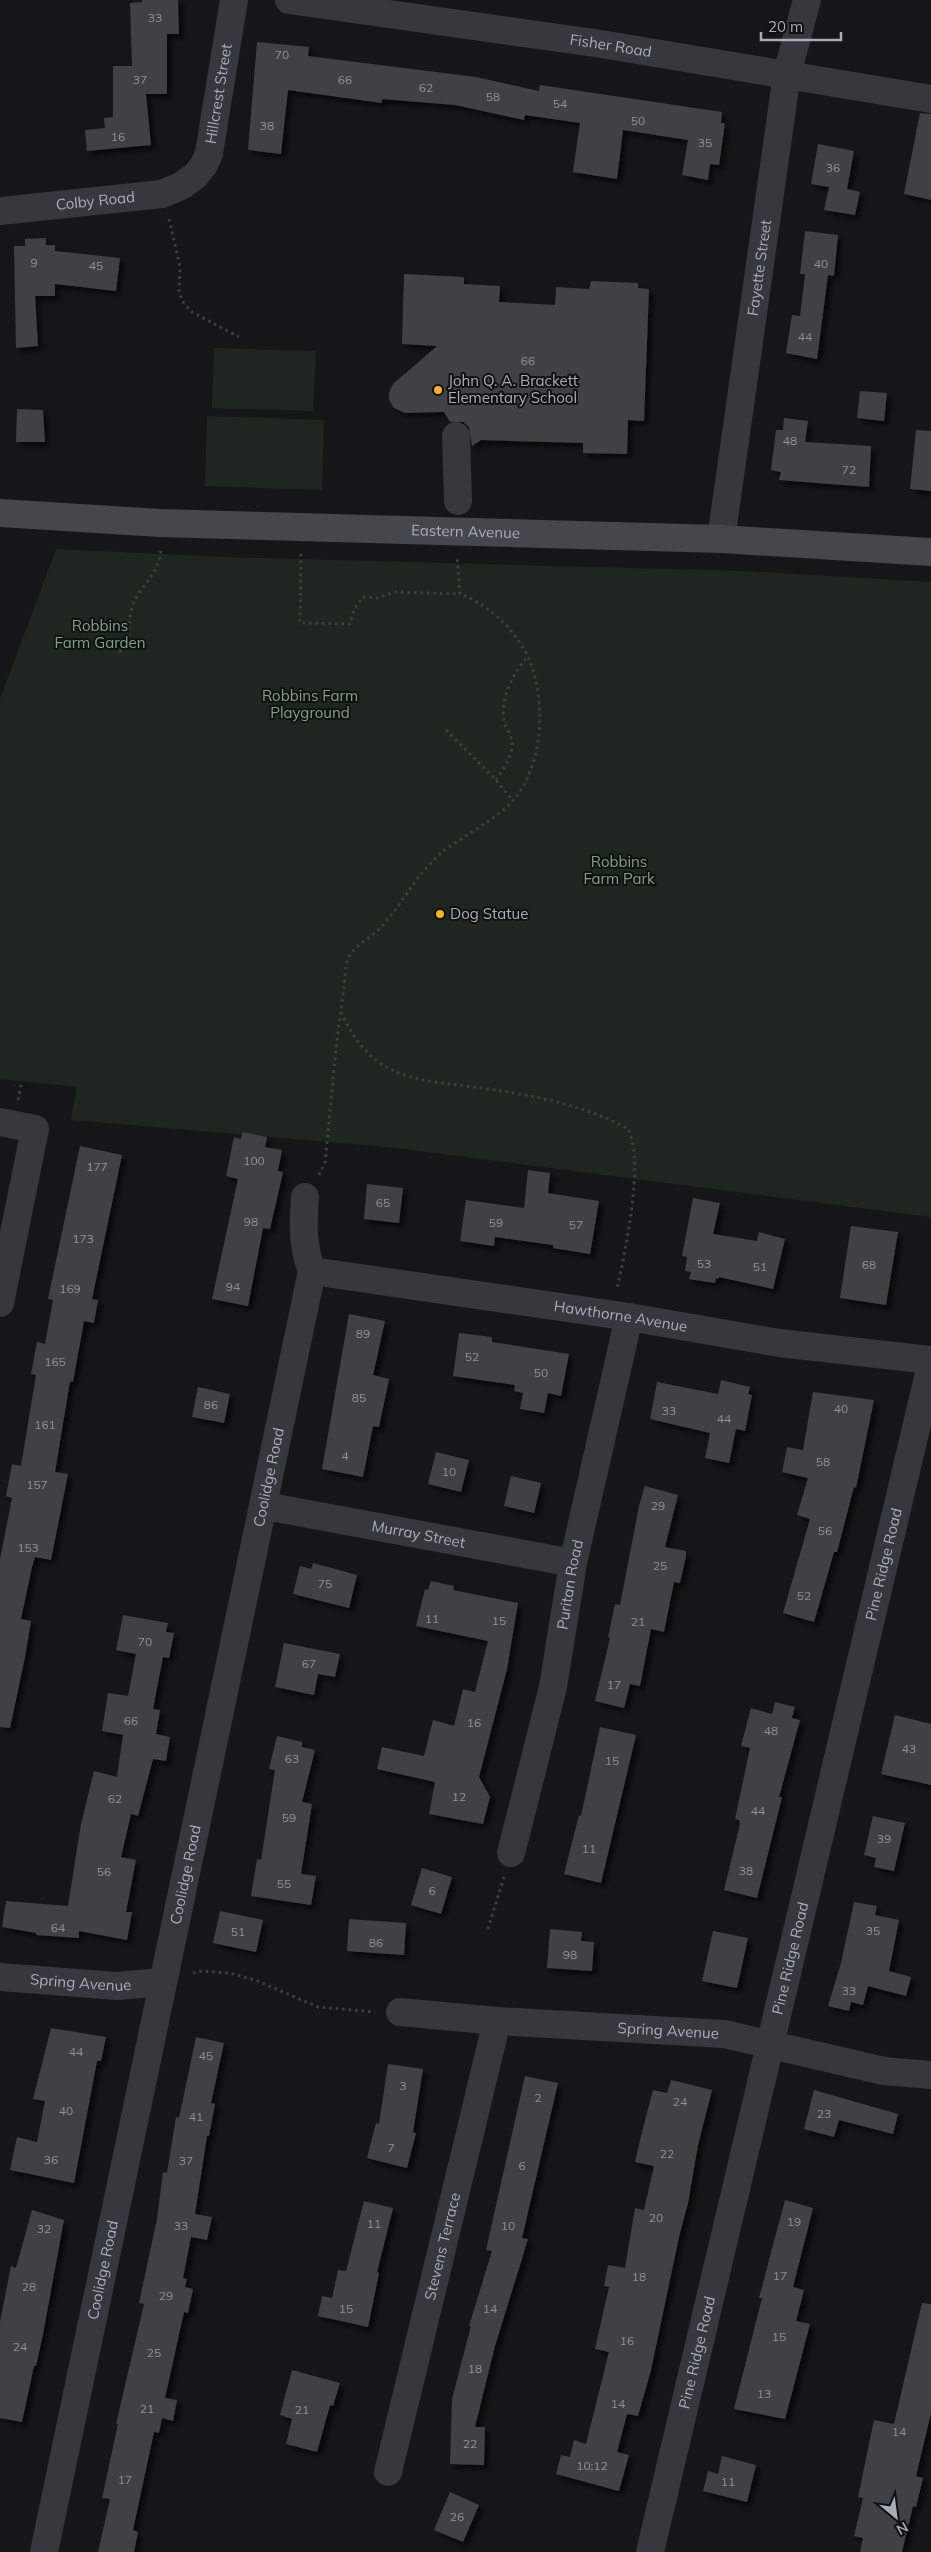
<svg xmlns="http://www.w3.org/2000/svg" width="931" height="2552" viewBox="0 0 931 2552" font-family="Mulish,sans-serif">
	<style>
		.green { fill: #1e261f }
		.building { fill: #404145; filter: url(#shadow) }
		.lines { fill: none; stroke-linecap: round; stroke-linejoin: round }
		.path { stroke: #3d3f44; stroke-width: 3; stroke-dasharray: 2.5 4; stroke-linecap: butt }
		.street { stroke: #37383d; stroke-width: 28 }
		.secondary { stroke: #45474d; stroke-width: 28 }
		.poi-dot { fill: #f2b134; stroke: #111113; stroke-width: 2 }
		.labels { text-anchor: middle; stroke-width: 4; stroke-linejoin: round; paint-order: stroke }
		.number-label { font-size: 12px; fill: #8e929b }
		.street-label { font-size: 15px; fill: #a8adb8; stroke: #111113 }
		.poi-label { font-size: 15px; fill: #a8adb8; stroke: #111113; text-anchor: start }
		.park-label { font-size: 15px; fill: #7fa381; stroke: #111113 }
	</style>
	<defs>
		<filter id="shadow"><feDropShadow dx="4.5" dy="4.5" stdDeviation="2.5" flood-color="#0009"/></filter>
	</defs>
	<rect width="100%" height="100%" fill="#161618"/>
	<path class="green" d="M214 348 316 351 313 411 212 408Z
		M207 416 324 420 322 490 205 486Z
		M56 549 225 557 743 571 931 582V1217L388 1147 71 1120 77 1087 0 1079V699Z"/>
	<path class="building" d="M142 0H178L179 34H167V94H146L151 145 87 151 85 130 105 128 104 118 113 117V66H132L130 3 142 2Z
		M257 42 309 47 308 56 476 77 539 91 540 85 722 112 721 123H725L719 165 710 164 708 180 682 175 688 140 623 130 617 179 573 172 580 123 525 115 524 120 455 105 382 99V103L288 90 281 154 248 150Z
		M920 113 931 114V200L904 194Z
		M818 144 854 151 847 189 860 192 855 215 824 210 829 187 811 184Z
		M805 231 838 235 834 276 828 275 817 359 786 353 792 315 800 316 805 274H800Z
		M46 238V245H55V251L120 258 116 291 55 284V296H35L38 346 16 348 14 246H25V239Z
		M404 274 464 277V284L500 286 499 302 555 305 556 287 589 289 591 281 638 283V288L649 289 644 421 628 420 627 454 583 453V443L481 440 472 446 469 427 463 422H450L444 412 405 413 394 408 389 400V393L393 384 437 346 402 344Z
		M860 391 887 393 884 421 857 418Z
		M17 409 43 410 45 442H16Z
		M784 418 808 421 805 442 871 446 869 487 779 480 781 472 771 470 776 430H783Z
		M916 430 931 431V491L910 489Z
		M242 1132 267 1137 265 1147 282 1150 278 1171 283 1172 270 1229 263 1228 248 1306 212 1299 238 1179 226 1176 234 1137 241 1139Z
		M80 1146 122 1155 92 1299 98 1300 94 1323 84 1321 73 1382 70 1381 55 1472 68 1474 51 1560 35 1557 32 1567 21 1619 31 1621 25 1657 10 1728 0 1727V1559L12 1498 6 1496 12 1464 21 1466 36 1375 31 1374 37 1342 45 1344 53 1300 48 1299Z
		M528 1170 550 1173 548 1193 599 1201 590 1254 553 1248V1245L495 1237 494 1246 460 1241 466 1200 524 1208Z
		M367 1184 403 1188 399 1223 364 1219Z
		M693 1198 720 1203 713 1234 757 1241 759 1232 785 1239 773 1289 719 1277V1279L716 1278 715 1283 689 1279 691 1272 685 1271 687 1257 682 1256Z
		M851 1226 898 1232 886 1305 840 1298Z
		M349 1314 385 1321 373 1375 389 1379 379 1427 373 1426 363 1477 322 1469Z
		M459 1333 492 1337V1342L569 1354 561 1396 548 1393 544 1413 520 1409 523 1393 514 1391 515 1385 453 1376Z
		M721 1380 750 1387 748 1394 752 1395 745 1431 736 1429 729 1463 705 1458 710 1433 650 1419 657 1382 718 1394Z
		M198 1387 230 1394 224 1423 192 1417Z
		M813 1392 874 1400 856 1488 854 1487 837 1552H834L814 1622 783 1613 810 1519 797 1515 808 1478 782 1472 787 1447 803 1450Z
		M436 1452 469 1460 461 1492 428 1484Z
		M511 1476 541 1483 534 1513 504 1506Z
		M645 1486 678 1495 665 1547 686 1551V1556L680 1583 674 1582 664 1632 651 1629 640 1686 630 1684 624 1708 595 1701 610 1638 608 1637 615 1604 620 1605 639 1506Z
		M313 1563 357 1575 349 1608 293 1594 300 1566 311 1569Z
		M431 1581 454 1586 453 1590 518 1603 507 1669 479 1777 490 1797 483 1824 429 1814 435 1782 377 1769 382 1747 424 1756 433 1720 454 1726 463 1689 475 1692 488 1641 416 1626 425 1589 428 1590Z
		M123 1615 168 1623 166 1632 174 1633 169 1658 163 1657 153 1709 160 1710 156 1734 170 1737 166 1761 153 1759 138 1816 131 1814 121 1857 136 1860 126 1912H132L127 1940 79 1931V1938L36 1935V1933L2 1927 6 1901 68 1906 81 1824 94 1771 117 1777 123 1735 102 1731 108 1693 128 1696 136 1654 116 1650Z
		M284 1643 340 1654 335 1677 318 1674 314 1695 275 1687Z
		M775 1702 795 1707 792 1718 800 1720 779 1797H782L757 1898 724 1890 740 1824 739 1820 735 1819 750 1748 741 1746 751 1708 772 1714Z
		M895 1715 931 1724V1785L881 1774Z
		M600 1727 636 1735 601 1883 564 1874 579 1815 581 1816Z
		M277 1736 302 1742V1747L315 1750 302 1802 312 1804 301 1874 316 1876 311 1905 251 1896 257 1859 261 1860 275 1770 269 1769Z
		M873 1816 905 1823 894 1871 874 1867 876 1858 864 1855Z
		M422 1868 452 1877 441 1914 411 1905Z
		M854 1902 877 1906 875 1915 899 1920 889 1971 911 1977 906 1996 868 1986 863 2005 851 2002 849 2011 828 2006 841 1963Z
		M220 1911 263 1920 256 1952 213 1943Z
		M349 1919 406 1923 404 1955 347 1951Z
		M550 1929 582 1932 581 1941 594 1942 592 1971 547 1968Z
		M713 1931 748 1938 737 1988 702 1981Z
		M51 2028 106 2037 101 2061H97L74 2183 10 2170 17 2137 37 2142 45 2101 33 2099Z
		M196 2037 224 2043 211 2103 215 2104 209 2136H207L195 2214 212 2217 207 2240 191 2237 183 2278 187 2279 185 2287 193 2289 188 2313 184 2312 165 2398 177 2400 173 2421 162 2418 159 2433 154 2432 133 2530 138 2532 134 2552H98L110 2499 102 2498 118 2424H116L144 2304 139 2303 157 2219 163 2172 167 2173 176 2117 179 2118Z
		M388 2064 423 2069 413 2132 416 2133 407 2168 367 2158 376 2123 379 2124Z
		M525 2076 558 2083 522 2238 528 2239 495 2346 475 2427H485L484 2465 450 2464 452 2399 471 2326H469L492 2251 486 2250Z
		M671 2080 712 2090 698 2145 688 2203 679 2237 651 2370 638 2416 627 2414 617 2452 629 2455 619 2491 556 2474 561 2455 570 2457 574 2440 586 2444 609 2352 595 2349 609 2287 604 2286 608 2265 625 2268 635 2208 644 2210 654 2166 635 2162 642 2132 653 2090 667 2093Z
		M814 2090 898 2114 893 2134 839 2120 834 2137 804 2129Z
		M785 2200 813 2208 793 2287 804 2290 796 2321 810 2324 785 2419 734 2409 762 2298H759Z
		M364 2201 393 2208 377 2272 379 2273 368 2327 318 2316 322 2296 332 2298 338 2270 346 2271Z
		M32 2210 64 2220 43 2334 36 2366H34L22 2422 0 2418V2322L11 2266 16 2268Z
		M922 2303 931 2304V2413L916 2476 923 2478 916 2507 913 2506 902 2552H860L863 2538 854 2536 863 2498 858 2497 874 2420 894 2424Z
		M292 2370 340 2383 333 2406 330 2405 317 2452 286 2444 292 2419 280 2415Z
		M722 2456 756 2465 747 2502 703 2491 708 2471 718 2474Z
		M450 2492 479 2505 463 2542 434 2530Z"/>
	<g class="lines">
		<path class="path" d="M169 219 180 267 179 290 182 301 192 312 239 337
			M301 554 300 623 350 624 354 609 363 597 377 598 395 592 460 594
			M119 651 124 650C132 637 127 622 132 608 139 585 158 577 161 550
			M446 730 496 780 513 801
			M496 780C503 769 514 755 512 741 511 734 505 727 504 720 500 697 514 672 528 656
			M341 1012C374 1085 421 1079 489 1089 535 1096 588 1106 628 1129 645 1161 625 1252 617 1289
			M18 1100 22 1081
			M319 1175 325 1162C331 1104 335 1046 344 989 345 979 345 963 350 955 358 943 374 936 383 925 404 901 415 876 440 854 459 838 483 827 502 811 542 779 547 713 532 667 522 636 491 605 460 594L457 557
			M488 1929 504 1877
			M193 1973 201 1971 229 1973 255 1980 318 2007 375 2012"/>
		<g class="street">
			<path id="s1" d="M289 0 595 43 931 99"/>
			<path id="s2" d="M0 211 162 194 181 186 195 176 204 165 209 153 234 0"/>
			<path d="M456 436 458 501"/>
			<path id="s3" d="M721 539 787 74 807 0"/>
			<path d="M0 1122 35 1129 0 1303"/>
			<path id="s4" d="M312 1271 629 1317 779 1343 931 1360"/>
			<path id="s5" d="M265 1506 573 1563"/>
			<path id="s6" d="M511 1853 553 1687 573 1563 629 1317"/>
			<path id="s7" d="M0 1977 117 1986 162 1982"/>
			<path id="s8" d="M400 2012 497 2021 724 2034 884 2071 931 2075"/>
			<path id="s9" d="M388 2472 497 2021"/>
			<path id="s10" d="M44 2552 312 1271C302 1246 303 1223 305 1197"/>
			<path id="s11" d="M650 2552 931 1365"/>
		</g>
		<path class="secondary" id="s12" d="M0 513 160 523 721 539 931 552"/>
	</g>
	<g class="poi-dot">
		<circle cx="438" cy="390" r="5"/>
		<circle cx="440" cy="914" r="5"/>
	</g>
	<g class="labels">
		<g class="number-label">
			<text x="155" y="22">33</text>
			<text x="282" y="59">70</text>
			<text x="140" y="84">37</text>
			<text x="345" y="84">66</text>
			<text x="426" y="92">62</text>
			<text x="493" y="101">58</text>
			<text x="560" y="108">54</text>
			<text x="638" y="125">50</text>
			<text x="267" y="130">38</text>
			<text x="118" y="141">16</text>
			<text x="705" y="147">35</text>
			<text x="833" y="172">36</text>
			<text x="34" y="267">9</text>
			<text x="821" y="268">40</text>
			<text x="96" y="270">45</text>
			<text x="805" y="341">44</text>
			<text x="528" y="365">66</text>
			<text x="790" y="445">48</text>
			<text x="849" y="474">72</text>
			<text x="254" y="1165">100</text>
			<text x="97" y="1171">177</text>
			<text x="383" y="1207">65</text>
			<text x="251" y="1226">98</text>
			<text x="496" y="1227">59</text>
			<text x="576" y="1229">57</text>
			<text x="83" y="1243">173</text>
			<text x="704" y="1268">53</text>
			<text x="869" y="1269">68</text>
			<text x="760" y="1271">51</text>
			<text x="233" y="1291">94</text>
			<text x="70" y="1293">169</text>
			<text x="363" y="1338">89</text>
			<text x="472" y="1361">52</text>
			<text x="55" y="1366">165</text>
			<text x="541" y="1377">50</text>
			<text x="359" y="1402">85</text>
			<text x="211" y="1409">86</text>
			<text x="841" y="1413">40</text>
			<text x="669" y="1415">33</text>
			<text x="724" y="1423">44</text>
			<text x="45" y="1429">161</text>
			<text x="345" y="1460">4</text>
			<text x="823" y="1466">58</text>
			<text x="449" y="1476">10</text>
			<text x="37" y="1489">157</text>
			<text x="658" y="1510">29</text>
			<text x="825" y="1535">56</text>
			<text x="28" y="1552">153</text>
			<text x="660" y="1570">25</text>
			<text x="325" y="1588">75</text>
			<text x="804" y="1600">52</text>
			<text x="432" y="1623">11</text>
			<text x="499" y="1625">15</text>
			<text x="638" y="1626">21</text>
			<text x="145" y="1646">70</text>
			<text x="309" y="1668">67</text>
			<text x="614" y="1689">17</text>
			<text x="131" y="1725">66</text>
			<text x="474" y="1727">16</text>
			<text x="771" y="1735">48</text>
			<text x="909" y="1753">43</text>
			<text x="292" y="1763">63</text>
			<text x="612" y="1765">15</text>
			<text x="459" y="1801">12</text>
			<text x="115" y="1803">62</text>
			<text x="758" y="1815">44</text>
			<text x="289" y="1822">59</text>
			<text x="884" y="1843">39</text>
			<text x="589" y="1853">11</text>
			<text x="746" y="1875">38</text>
			<text x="104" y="1876">56</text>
			<text x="284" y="1888">55</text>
			<text x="432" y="1895">6</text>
			<text x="58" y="1932">64</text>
			<text x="873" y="1935">35</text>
			<text x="238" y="1936">51</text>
			<text x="376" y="1947">86</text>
			<text x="570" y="1959">98</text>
			<text x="849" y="1995">33</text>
			<text x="76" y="2056">44</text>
			<text x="206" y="2060">45</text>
			<text x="403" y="2090">3</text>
			<text x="538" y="2102">2</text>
			<text x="680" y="2106">24</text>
			<text x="66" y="2115">40</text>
			<text x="824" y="2118">23</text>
			<text x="196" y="2121">41</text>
			<text x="391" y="2152">7</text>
			<text x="667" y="2158">22</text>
			<text x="51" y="2164">36</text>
			<text x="186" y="2165">37</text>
			<text x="522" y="2170">6</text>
			<text x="656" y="2222">20</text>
			<text x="794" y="2226">19</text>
			<text x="374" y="2228">11</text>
			<text x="181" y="2230">33</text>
			<text x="508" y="2230">10</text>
			<text x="44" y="2233">32</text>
			<text x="780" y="2280">17</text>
			<text x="639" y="2281">18</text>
			<text x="29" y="2291">28</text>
			<text x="166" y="2300">29</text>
			<text x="346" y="2313">15</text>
			<text x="490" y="2313">14</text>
			<text x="779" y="2341">15</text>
			<text x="627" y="2345">16</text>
			<text x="20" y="2351">24</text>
			<text x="154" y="2357">25</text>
			<text x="475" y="2373">18</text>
			<text x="764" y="2398">13</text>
			<text x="618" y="2408">14</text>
			<text x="147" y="2413">21</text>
			<text x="302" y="2414">21</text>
			<text x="899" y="2436">14</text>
			<text x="470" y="2448">22</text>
			<text x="592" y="2470">10;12</text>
			<text x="125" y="2484">17</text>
			<text x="728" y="2486">11</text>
			<text x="457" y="2521">26</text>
		</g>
		<g class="street-label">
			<text dy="5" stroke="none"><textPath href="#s1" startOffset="325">Fisher Road</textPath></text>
			<text dy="5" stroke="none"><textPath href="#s2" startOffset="288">Hillcrest Street</textPath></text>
			<text dy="5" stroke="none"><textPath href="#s2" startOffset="96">Colby Road</textPath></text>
			<text dy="5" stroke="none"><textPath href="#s3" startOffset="274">Fayette Street</textPath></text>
			<text dy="5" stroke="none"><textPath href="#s12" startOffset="466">Eastern Avenue</textPath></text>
			<text dy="5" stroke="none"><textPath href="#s4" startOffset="312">Hawthorne Avenue</textPath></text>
			<text dy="5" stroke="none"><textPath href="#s10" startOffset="1098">Coolidge Road</textPath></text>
			<text dy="5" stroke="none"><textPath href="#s5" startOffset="156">Murray Street</textPath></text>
			<text dy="5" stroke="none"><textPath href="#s11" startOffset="1015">Pine Ridge Road</textPath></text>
			<text dy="5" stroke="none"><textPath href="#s6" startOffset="275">Puritan Road</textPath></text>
			<text dy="5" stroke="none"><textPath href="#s10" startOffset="692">Coolidge Road</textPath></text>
			<text dy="5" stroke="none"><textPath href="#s11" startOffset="610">Pine Ridge Road</textPath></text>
			<text dy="5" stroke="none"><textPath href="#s7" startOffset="81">Spring Avenue</textPath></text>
			<text dy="5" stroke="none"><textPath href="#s8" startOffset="269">Spring Avenue</textPath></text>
			<text dy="5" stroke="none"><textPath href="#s9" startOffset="232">Stevens Terrace</textPath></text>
			<text dy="5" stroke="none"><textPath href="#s10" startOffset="288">Coolidge Road</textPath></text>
			<text dy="5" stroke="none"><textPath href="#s11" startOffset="205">Pine Ridge Road</textPath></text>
		</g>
		<g class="poi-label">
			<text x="448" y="386">John Q. A. Brackett<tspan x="448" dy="17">Elementary School</tspan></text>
			<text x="450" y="919">Dog Statue</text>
		</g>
		<g class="park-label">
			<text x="100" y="631">Robbins<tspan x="100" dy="17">Farm Garden</tspan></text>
			<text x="310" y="701">Robbins Farm<tspan x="310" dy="17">Playground</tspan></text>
			<text x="619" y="867">Robbins<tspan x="619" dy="17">Farm Park</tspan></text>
		</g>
	</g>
	<g transform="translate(896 2517) rotate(151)" stroke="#111113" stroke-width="4" paint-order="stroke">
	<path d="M0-4L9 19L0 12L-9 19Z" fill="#a8adb8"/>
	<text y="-8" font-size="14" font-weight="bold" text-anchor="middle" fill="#a8adb8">N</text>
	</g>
	<path d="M761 32v8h80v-8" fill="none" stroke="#a8adb8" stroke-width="2.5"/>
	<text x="768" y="32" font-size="15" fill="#a8adb8" stroke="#111113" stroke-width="4" paint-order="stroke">20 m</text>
</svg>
